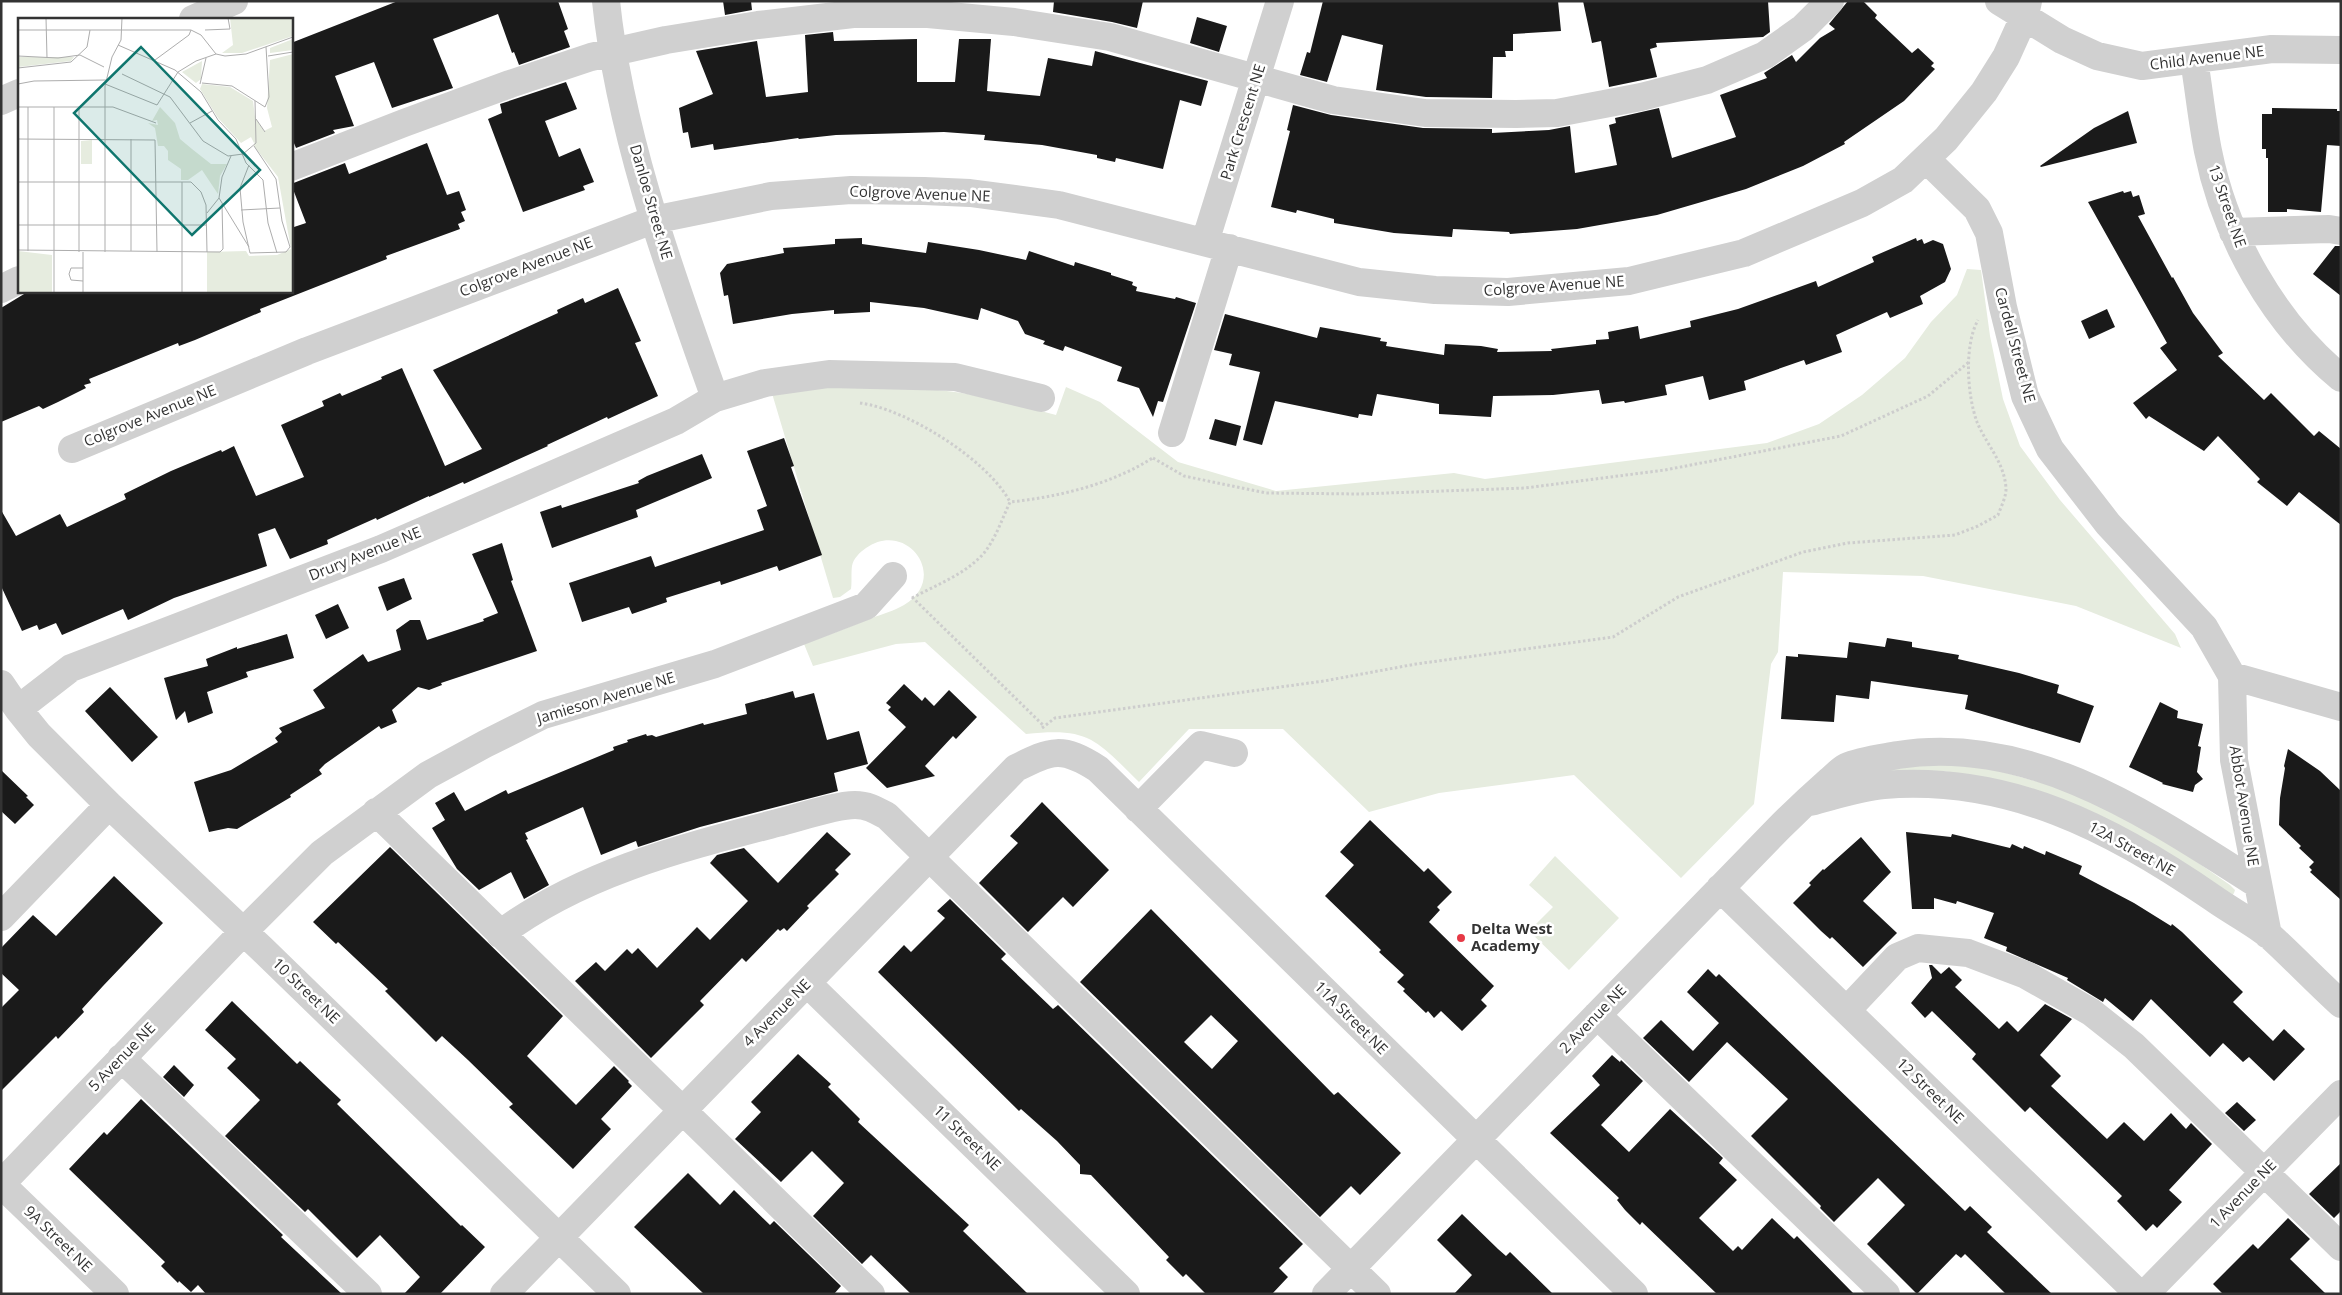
<svg xmlns="http://www.w3.org/2000/svg" width="2342" height="1295" viewBox="0 0 2342 1295" font-family="'Open Sans',sans-serif">
	<style>
		.green { fill: #e6ecdf }
		.building { fill: #1a1a1a; fill-rule: evenodd }
		.lines { fill: none; stroke-linecap: round; stroke-linejoin: round }
		.path { stroke: #cdcdcd; stroke-width: 3; stroke-dasharray: 2.5 2.5; stroke-linecap: butt }
		.minor { stroke: #d0d0d0; stroke-width: 28 }
		.poi-dot { fill: #e63946; stroke: #fff; stroke-width: 2 }
		.labels { text-anchor: middle; stroke-width: 5; stroke-linejoin: round; paint-order: stroke }
		.street-label { font-size: 15px; fill: #333; stroke: #fff }
		.poi-label { font-size: 15px; font-weight: bold; fill: #333; stroke: #fff; text-anchor: start }
		.inset-road { fill: none; stroke: #adadad; stroke-width: 1 }
		.view { fill: #0f766e; fill-opacity: 0.15; stroke: #0f766e; stroke-width: 2.5 }
		.inset-edge { fill: none; stroke: #333; stroke-width: 2.5 }
	</style>
	<rect width="100%" height="100%" fill="#fff"/>
	<path class="green" d="M1967 269 1981 270 1990 336 2003 399 2020 446 2060 500 2175 634 2181 648 2076 606 1923 576 1783 572 1778 652 1771 664 1754 804 1681 878 1574 775 1439 793 1369 812 1283 729H1189L1139 782C1096 740 1090 727 1026 734L925 642 896 644 813 666 804 644C826 636 849 627 872 618 882 614 894 611 904 605 950 578 907 519 866 548 860 552 853 559 852 566 851 573 852 582 851 589L840 597 833 598 771 390C832 385 894 384 955 392 989 397 1023 406 1056 415L1066 387 1100 402 1178 462 1276 491 1454 473 1485 479 1767 443 1819 424 1862 395 1905 358 1931 322 1957 295Z
		M1883 764 1978 765 2046 784 2093 801 2164 839 2230 885 2235 890 2234 893 2232 896 1979 777 1943 771 1876 772Z
		M1555 856 1619 918 1569 970 1529 931 1553 907 1529 885Z"/>
	<path class="building" d="M398 1H558L568 29 564 31 570 47 519 65 514 52 512 53 498 14 433 39 453 88 392 108 374 62 335 76 354 126 333 130 335 133 296 148 291 136V43Z
		M723 1H751L752 10 725 15Z
		M1054 1H1143L1137 28 1112 22 1053 12Z
		M1323 1H1558L1561 31 1513 34V51H1505L1506 57H1493L1492 98 1426 97 1376 90 1383 45 1342 35 1327 82 1300 75 1307 52 1310 53Z
		M1583 1H1768L1770 32 1763 37 1656 43 1657 47 1650 49 1657 77 1609 87 1601 41 1592 43Z
		M1848 1H1863L1877 15 1875 18 1912 53 1918 48 1934 63 1931 66 1935 69 1904 101 1844 142 1845 144 1803 166 1746 189 1657 215 1577 229 1510 234 1509 232 1453 229 1452 237 1394 233 1334 223V219L1297 210 1296 213 1271 207 1290 131 1287 130 1293 105 1331 115 1423 128 1492 129V133L1549 130 1570 126 1575 173 1617 165 1609 125 1616 123 1615 118 1659 108 1672 158 1736 137 1720 95 1767 78 1764 73 1792 55 1796 62 1820 38 1835 29 1829 24Z
		M1197 17 1227 26 1219 52 1190 43Z
		M833 32 834 41 917 39V82H955L959 39H991L987 91 1040 96 1048 58 1092 66 1095 51 1208 81 1201 106 1180 100 1163 169 1116 158 1115 162 1097 158V155L1042 145 984 140 985 135 944 132 836 135 799 139 798 138 714 150 713 144 691 148 688 132 683 133 679 108 713 94 696 51 757 41 766 97 808 92 805 35Z
		M566 82 577 109 545 121 559 157 580 148 594 182 583 186 585 190 523 212 488 119 502 113 500 104Z
		M2272 108 2337 109V111H2341V146L2327 145 2321 212 2287 209V212H2268V158H2266V149H2262V114H2272Z
		M2128 111 2137 143 2041 167 2040 166 2094 128Z
		M427 143 447 195 459 191 466 210 461 212 465 221 458 224 460 229 386 256 387 259 260 309 261 312 195 340 179 346 178 343 89 379 91 383 84 385 86 388 58 402 43 409 39 406 1 422V308L29 291H291V228L306 223 291 184 345 163 349 174Z
		M2123 191 2124 193 2131 191 2133 197 2139 195 2145 214 2138 216 2172 278 2173 277 2193 313 2223 353 2218 356 2264 400 2271 393 2314 436 2319 431 2341 449V525L2299 492 2287 506 2257 482 2260 479 2218 436 2204 451 2149 416 2146 419 2133 403 2177 370 2160 348 2167 343 2088 202Z
		M862 238V244L926 253 928 242 979 250 1026 260 1029 251 1074 266 1075 262 1111 273V275L1133 282 1132 285 1137 287 1136 291 1175 299 1176 297 1196 303 1163 402 1158 401 1153 417 1139 388 1117 381 1122 367 1065 346 1063 351 1043 344 1045 341 1025 334 1018 321 981 308 978 320 924 308 870 302V312L834 314V310L792 314 733 324 728 295 724 296 720 273 727 264 784 253 783 248 835 244V239Z
		M1916 238 1917 241 1922 239 1924 244 1933 240 1943 244 1951 269 1945 282 1920 296 1923 304 1890 318 1887 312 1836 335 1842 352 1806 365 1804 360 1744 381 1746 390 1709 400 1703 376 1665 385 1667 395 1625 403 1624 401 1602 404 1599 390 1553 395 1493 396 1491 417 1439 414V404L1377 394 1372 416 1359 414 1358 418 1275 401 1262 445 1243 440 1260 372 1229 365 1232 354 1214 350 1225 314 1317 338 1320 327 1381 338 1380 341 1387 342 1386 346 1444 355 1445 344 1481 346 1498 349 1497 352 1552 351 1551 349 1596 344V340L1609 339 1608 332 1638 326 1640 339 1691 327 1690 321 1738 309 1816 281 1818 287 1874 262 1872 257Z
		M2335 246H2341V296L2313 274Z
		M618 288 641 341 635 343 658 396 608 419 607 417 547 445 548 446 464 484 463 482 429 497V496L377 520 376 518 327 540 328 544 290 559 275 528 258 534 267 566 174 598 128 620 123 609 62 635 56 623 39 630 37 625 22 631 1 586V510L16 536 60 514 67 527 126 499 124 494 171 471 221 450 222 452 234 446 256 496 304 477 281 425 324 406 322 401 340 393 342 396 382 379 381 377 402 368 445 466 482 449 433 370 558 313 557 310 583 298 585 303Z
		M2107 309 2115 327 2089 339 2081 321Z
		M1215 419 1241 426 1236 446 1209 439Z
		M784 438 794 466 791 467 822 555 779 571 777 566 721 585 720 581 666 598 667 602 632 614 629 607 582 622 569 583 651 556 655 567 764 530 757 510 767 506 747 451Z
		M702 454 712 478 636 510 638 517 552 548 540 512 561 505 562 508 639 483 638 481 647 476Z
		M502 543 513 580 511 581 537 651 441 683 442 685 429 690 418 687 392 710 397 722 381 729 379 726 325 764 319 770 322 774 290 795 291 797 237 829 228 828 209 832 194 782 231 770 278 742 275 738 282 732 279 728 325 708 313 690 363 654 368 662 401 650 396 630 410 620H420L427 640 484 621 483 619 498 613 472 554Z
		M404 578 412 599 387 611 378 587Z
		M338 604 349 628 326 639 315 615Z
		M287 634 294 658 246 672 248 677 207 692 213 713 188 723 185 711 176 720 164 678 208 666 206 659 237 647V649Z
		M1887 638 1912 642V647L1959 655 1958 659 2019 673 2059 685 2057 693 2094 706 2080 743 1965 709 1968 695 1871 681 1869 699 1836 695 1834 722 1781 719 1786 656 1798 657V654L1847 658 1849 642 1885 647Z
		M904 684 922 701 925 697 934 706 949 690 977 717 956 739 953 736 925 766 935 776 887 788 866 768 906 727 888 710 891 707 886 703Z
		M110 687 158 737 132 762 85 711Z
		M793 691 795 698 814 693 827 740 859 731 868 764 834 773 838 791 700 827 638 847 636 841 601 855 583 807 525 833 528 839 526 840 549 885 524 899 511 872 479 890 457 869 432 828 445 820 435 803 454 792 465 811 506 790 508 794 614 750 613 747 628 742 627 740 646 734 647 736 652 735 656 737 703 723 704 725 747 714 745 704Z
		M2160 702 2178 711 2177 718 2203 724 2198 746 2201 747 2197 772 2203 779 2195 785 2193 792 2162 784 2163 783 2129 767Z
		M2288 749 2320 771 2341 791V900L2310 872 2312 870 2309 867 2314 862 2299 848 2301 846 2279 825 2280 798 2285 768 2284 766Z
		M1 770 28 796 26 797 34 805 15 824 1 811Z
		M1042 802 1109 870 1073 907 1063 897 1028 932 979 883 1018 843 1010 836Z
		M1370 820 1424 872 1428 868 1452 892 1437 907 1440 910 1429 922 1494 986 1481 1000 1487 1006 1462 1031 1441 1011 1434 1018 1428 1011 1426 1013 1403 991 1405 989 1397 982 1404 975 1379 952 1381 950 1325 896 1354 865 1340 852Z
		M827 832 851 854 835 870 839 874 807 906 809 908 787 931 784 928 780 931 778 929 746 962 742 958 700 1001 704 1005 651 1058 575 981 596 962 605 971 627 949 632 954 638 948 657 968 697 927 710 940 748 901 710 863 717 855 744 848 778 883Z
		M1906 832 1951 837 1952 834 2010 848 2012 844 2023 849 2024 846 2045 855 2046 851 2082 866 2079 874 2134 903 2171 926 2172 924 2182 932 2243 992 2233 1002 2273 1041 2284 1029 2305 1049 2274 1081 2249 1057 2243 1062 2223 1043 2210 1057 2151 999 2133 1021 2105 998 2103 1002 2067 980 2068 978 2006 951 2007 947 1984 938 1994 913 1957 901 1956 904 1934 898V909H1912Z
		M1861 837 1891 872 1863 901 1897 933 1863 967 1832 937 1830 939 1821 931 1793 903 1811 885 1809 883 1823 869 1824 870Z
		M390 847 563 1016 527 1056 576 1105 614 1066 629 1081 628 1082 632 1086 601 1119 611 1129 573 1169 509 1107 513 1104 468 1060 442 1036 436 1042 385 991 388 989 338 942 336 944 313 922Z
		M114 876 163 923 103 986 82 1009 84 1012 58 1039 56 1036 1 1091V1008L19 990 1 973V948L33 915 56 936Z
		M950 899 1006 954 1001 959 1053 1009 1058 1005 1303 1244 1279 1268 1288 1277 1272 1294H1206L1186 1274 1183 1277 1166 1260 1169 1257 1091 1175 1080 1174V1165L1057 1141 1021 1109 1019 1111 878 972 904 945 911 952 945 918 937 911Z
		M1151 909 1334 1095 1338 1092 1401 1153 1360 1195 1351 1186 1320 1217 1080 982ZM1211 1015 1238 1041 1212 1069 1184 1042Z
		M1929 965H1932L1941 974 1949 967 1962 980 1955 987 1999 1029 2007 1021 2018 1032 2045 1004 2072 1019 2040 1055 2061 1076 2051 1086 2107 1139 2124 1122 2144 1141 2171 1113 2186 1129 2191 1123 2212 1144 2169 1190 2182 1202 2157 1228 2153 1224 2146 1231 2117 1201 2122 1196 2030 1107 2025 1112 1972 1059 1976 1054 1932 1011 1925 1018 1911 1003 1932 978Z
		M1708 969 1716 977 1719 974 1965 1211 1970 1206 1992 1227 1987 1232 2052 1294H2006L1965 1254 1961 1258 1956 1254 1917 1294 1867 1244 1905 1205 1878 1178 1834 1222 1820 1208 1821 1206 1751 1136 1788 1099 1727 1042 1689 1082 1643 1038 1661 1020 1693 1051 1719 1023 1687 992Z
		M232 1001 297 1064 300 1061 324 1084 341 1100 337 1104 461 1226 462 1225 485 1247 440 1294H404L420 1277 380 1235 357 1258 308 1209 305 1212 225 1136 260 1100 227 1068 236 1059 205 1030Z
		M798 1054 831 1084 828 1087 860 1119 858 1122 969 1225 963 1231 1028 1294H911L871 1255 862 1264 813 1216 844 1183 812 1151 781 1182 735 1139 761 1112 751 1102Z
		M1612 1055 1620 1062 1621 1060 1643 1081 1601 1125 1629 1152 1670 1109 1723 1158 1719 1163 1737 1180 1699 1218 1733 1251 1738 1246 1742 1250 1772 1218 1794 1239 1797 1236 1854 1294H1717L1642 1222 1640 1225 1625 1210 1617 1200 1619 1198 1550 1133 1600 1085 1592 1076Z
		M174 1065 194 1085 184 1097 163 1077Z
		M141 1099 283 1235 281 1237 342 1294H206L198 1285 191 1292 179 1281 178 1283 161 1266 165 1262 69 1169 104 1132 107 1135Z
		M2237 1102 2256 1120 2244 1131 2225 1113Z
		M2341 1163V1211L2334 1218 2309 1194Z
		M688 1173 720 1205 734 1190 770 1225 774 1221 841 1286 834 1294H704L634 1227Z
		M1462 1214 1498 1249 1506 1256 1510 1252 1553 1294H1454L1472 1275 1437 1240Z
		M2288 1218 2310 1239 2290 1259 2326 1294H2223L2213 1284 2253 1244 2258 1249Z"/>
	<g class="lines">
		<path class="path" d="M860 403C907 409 988 460 1010 502
			M1153 458 1184 476 1266 493 1360 494 1525 488 1665 470 1841 436 1928 396 1969 362
			M912 597 1044 726
			M912 598C936 585 966 574 984 553 996 538 1002 519 1010 502 1058 497 1113 484 1154 457
			M1042 728 1055 718 1324 681 1416 664 1613 637 1678 597 1803 552 1848 543 1955 535 1978 526 1998 515C2001 507 2006 497 2006 489 2005 463 1986 444 1977 422 1967 395 1964 345 1978 320"/>
		<path class="minor" d="M606 1C620 136 670 271 715 398
			M1999 1 2062 40 2097 56 2142 66 2272 49 2341 50
			M193 19 234 1
			M2194 60C2199 90 2202 121 2208 151 2225 236 2273 322 2341 378
			M1 101 19 93
			M1926 159 1977 209 1989 233 2003 307 2025 396 2050 449 2108 524 2204 627 2232 676 2234 760 2268 935
			M291 167 404 123 510 84 591 57 666 40 758 25 853 14H928L1014 22 1110 37 1333 100 1425 113 1516 114 1557 113 1641 97 1707 80 1765 55 1803 28 1830 1
			M2233 232 2329 229 2341 231
			M1205 242 1280 1
			M1 289 19 280
			M1172 433 1229 248
			M72 449 307 351 653 220 771 196 851 190 924 191 970 193 1059 205 1359 282 1435 290 1508 292 1629 281 1744 253 1862 203 1903 180 1946 139 1984 92 2006 57 2025 15 2028 1
			M2232 676 2341 707
			M1 684 18 709 39 735 109 805 262 949 617 1294
			M18 709 71 668 381 549 676 421 715 398 765 383 829 374 955 377 1041 398
			M1810 802C1834 796 1859 787 1884 785 2009 775 2113 829 2213 898 2231 911 2253 922 2270 936 2294 958 2317 982 2341 1004
			M1138 809 1201 745 1234 753
			M376 812 871 1294
			M1720 888 2139 1294
			M1 917 109 805
			M500 934C581 873 681 848 777 823 798 818 835 805 855 805 868 805 876 810 887 816L1377 1294
			M807 983 1126 1294
			M1847 1010 1897 957 1918 948 1968 953 2026 975 2091 1012 2134 1046 2341 1247
			M1597 1015 1886 1294
			M121 1058 368 1294
			M1 1184 244 931 322 853 428 775 485 744 543 715 715 664 866 606 893 576
			M1 1184 115 1294
			M504 1294 1016 768C1052 750 1062 746 1098 769L1634 1294
			M1326 1294 1779 828C1795 812 1812 796 1829 781 1834 777 1840 770 1846 767 1861 760 1882 758 1898 755 2031 734 2150 816 2257 884
			M2145 1294 2341 1094"/>
	</g>
	<circle class="poi-dot" cx="1461" cy="938" r="5"/>
	<g class="labels">
		<g class="street-label">
			<text transform="translate(2207 58) rotate(-7)" y="5">Child Avenue NE</text>
			<text transform="translate(1243 122) rotate(-73)" y="5">Park Crescent NE</text>
			<text transform="translate(920 194) rotate(2)" y="5">Colgrove Avenue NE</text>
			<text transform="translate(651 202) rotate(74)" y="5">Danloe Street NE</text>
			<text transform="translate(2227 206) rotate(71)" y="5">13 Street NE</text>
			<text transform="translate(526 267) rotate(-21)" y="5">Colgrove Avenue NE</text>
			<text transform="translate(1554 286) rotate(-4)" y="5">Colgrove Avenue NE</text>
			<text transform="translate(2015 345) rotate(75)" y="5">Cardell Street NE</text>
			<text transform="translate(150 416) rotate(-22)" y="5">Colgrove Avenue NE</text>
			<text transform="translate(365 554) rotate(-22)" y="5">Drury Avenue NE</text>
			<text transform="translate(606 698) rotate(-17)" y="5">Jamieson Avenue NE</text>
			<text transform="translate(2244 806) rotate(81)" y="5">Abbot Avenue NE</text>
			<text transform="translate(2132 849) rotate(29)" y="5">12A Street NE</text>
			<text transform="translate(306 991) rotate(44)" y="5">10 Street NE</text>
			<text transform="translate(777 1013) rotate(-45)" y="5">4 Avenue NE</text>
			<text transform="translate(1351 1018) rotate(45)" y="5">11A Street NE</text>
			<text transform="translate(1593 1019) rotate(-46)" y="5">2 Avenue NE</text>
			<text transform="translate(122 1057) rotate(-46)" y="5">5 Avenue NE</text>
			<text transform="translate(1930 1091) rotate(44)" y="5">12 Street NE</text>
			<text transform="translate(967 1138) rotate(44)" y="5">11 Street NE</text>
			<text transform="translate(2243 1194) rotate(-46)" y="5">1 Avenue NE</text>
			<text transform="translate(58 1239) rotate(44)" y="5">9A Street NE</text>
		</g>
		<g class="poi-label">
			<text x="1471" y="934">Delta West<tspan x="1471" dy="17">Academy</tspan></text>
		</g>
	</g>
	<g transform="translate(18 18)">
		<rect width="275" height="275" fill="#fff"/>
		<path d="M212 0H275V18L224 35H204L215 27ZM275 21V32L252 35V30ZM275 36V275H189V234L228 233 231 238 259 237 273 231 260 159 236 128 238 101 246 113 254 109 249 90 252 42ZM0 39H56L53 43 0 49ZM184 43 183 61 178 65 164 54ZM184 66 212 69 235 83 239 115 236 125 233 119 223 125 200 100 182 71ZM142 89 157 105 162 121 174 131 193 146H209L202 158 200 176 184 152 170 162H163V151L150 142V133L146 128H140L137 110 130 105 140 107 139 102 134 103ZM74 122V146H63V123ZM0 233 34 237V275H0Z" fill="#e6ecdf"/>
		<path class="inset-road" d="M28 0 29 40M0 12H173L183 17 198 36 207 38 228 36 275 19M187 12 212 11 210 0M100 27 157 52 183 74 200 102 218 121 228 145 245 162 250 205 259 235M0 38 40 40 62 37 86 49M250 38 275 34M137 42 171 17 173 12M0 50 53 44 69 29 72 12M104 56 152 79 185 123 210 138 225 136 238 125 237 83M184 65 214 68 247 89 251 79 248 29M0 66 16 63 88 62M87 66 139 87 160 54 178 43 198 36M182 66 188 40M0 89H95L138 105M10 89V233M238 101 247 114M172 105 194 93M0 121 137 122 139 234M231 147 222 170 225 204 232 235 268 234 272 229 264 203 258 161 236 128M0 164H173L183 174 188 187 189 234M201 180 231 229M201 180 204 159 213 138M223 192 262 190M189 195 201 180M0 207H189M0 232 202 234 205 231 204 186M113 233V121M61 234V89M87 234V68L94 39 103 22 104 0M65 263 53 262 51 256 53 250H65M36 275V89M65 275V234M164 275V164"/>
		<path class="view" d="M123 29 242 152 174 217 56 95Z"/>
		<rect width="275" height="275" class="inset-edge"/>
	</g>
	<rect width="2342" height="1295" fill="none" stroke="#333333" stroke-width="5"/>
</svg>
